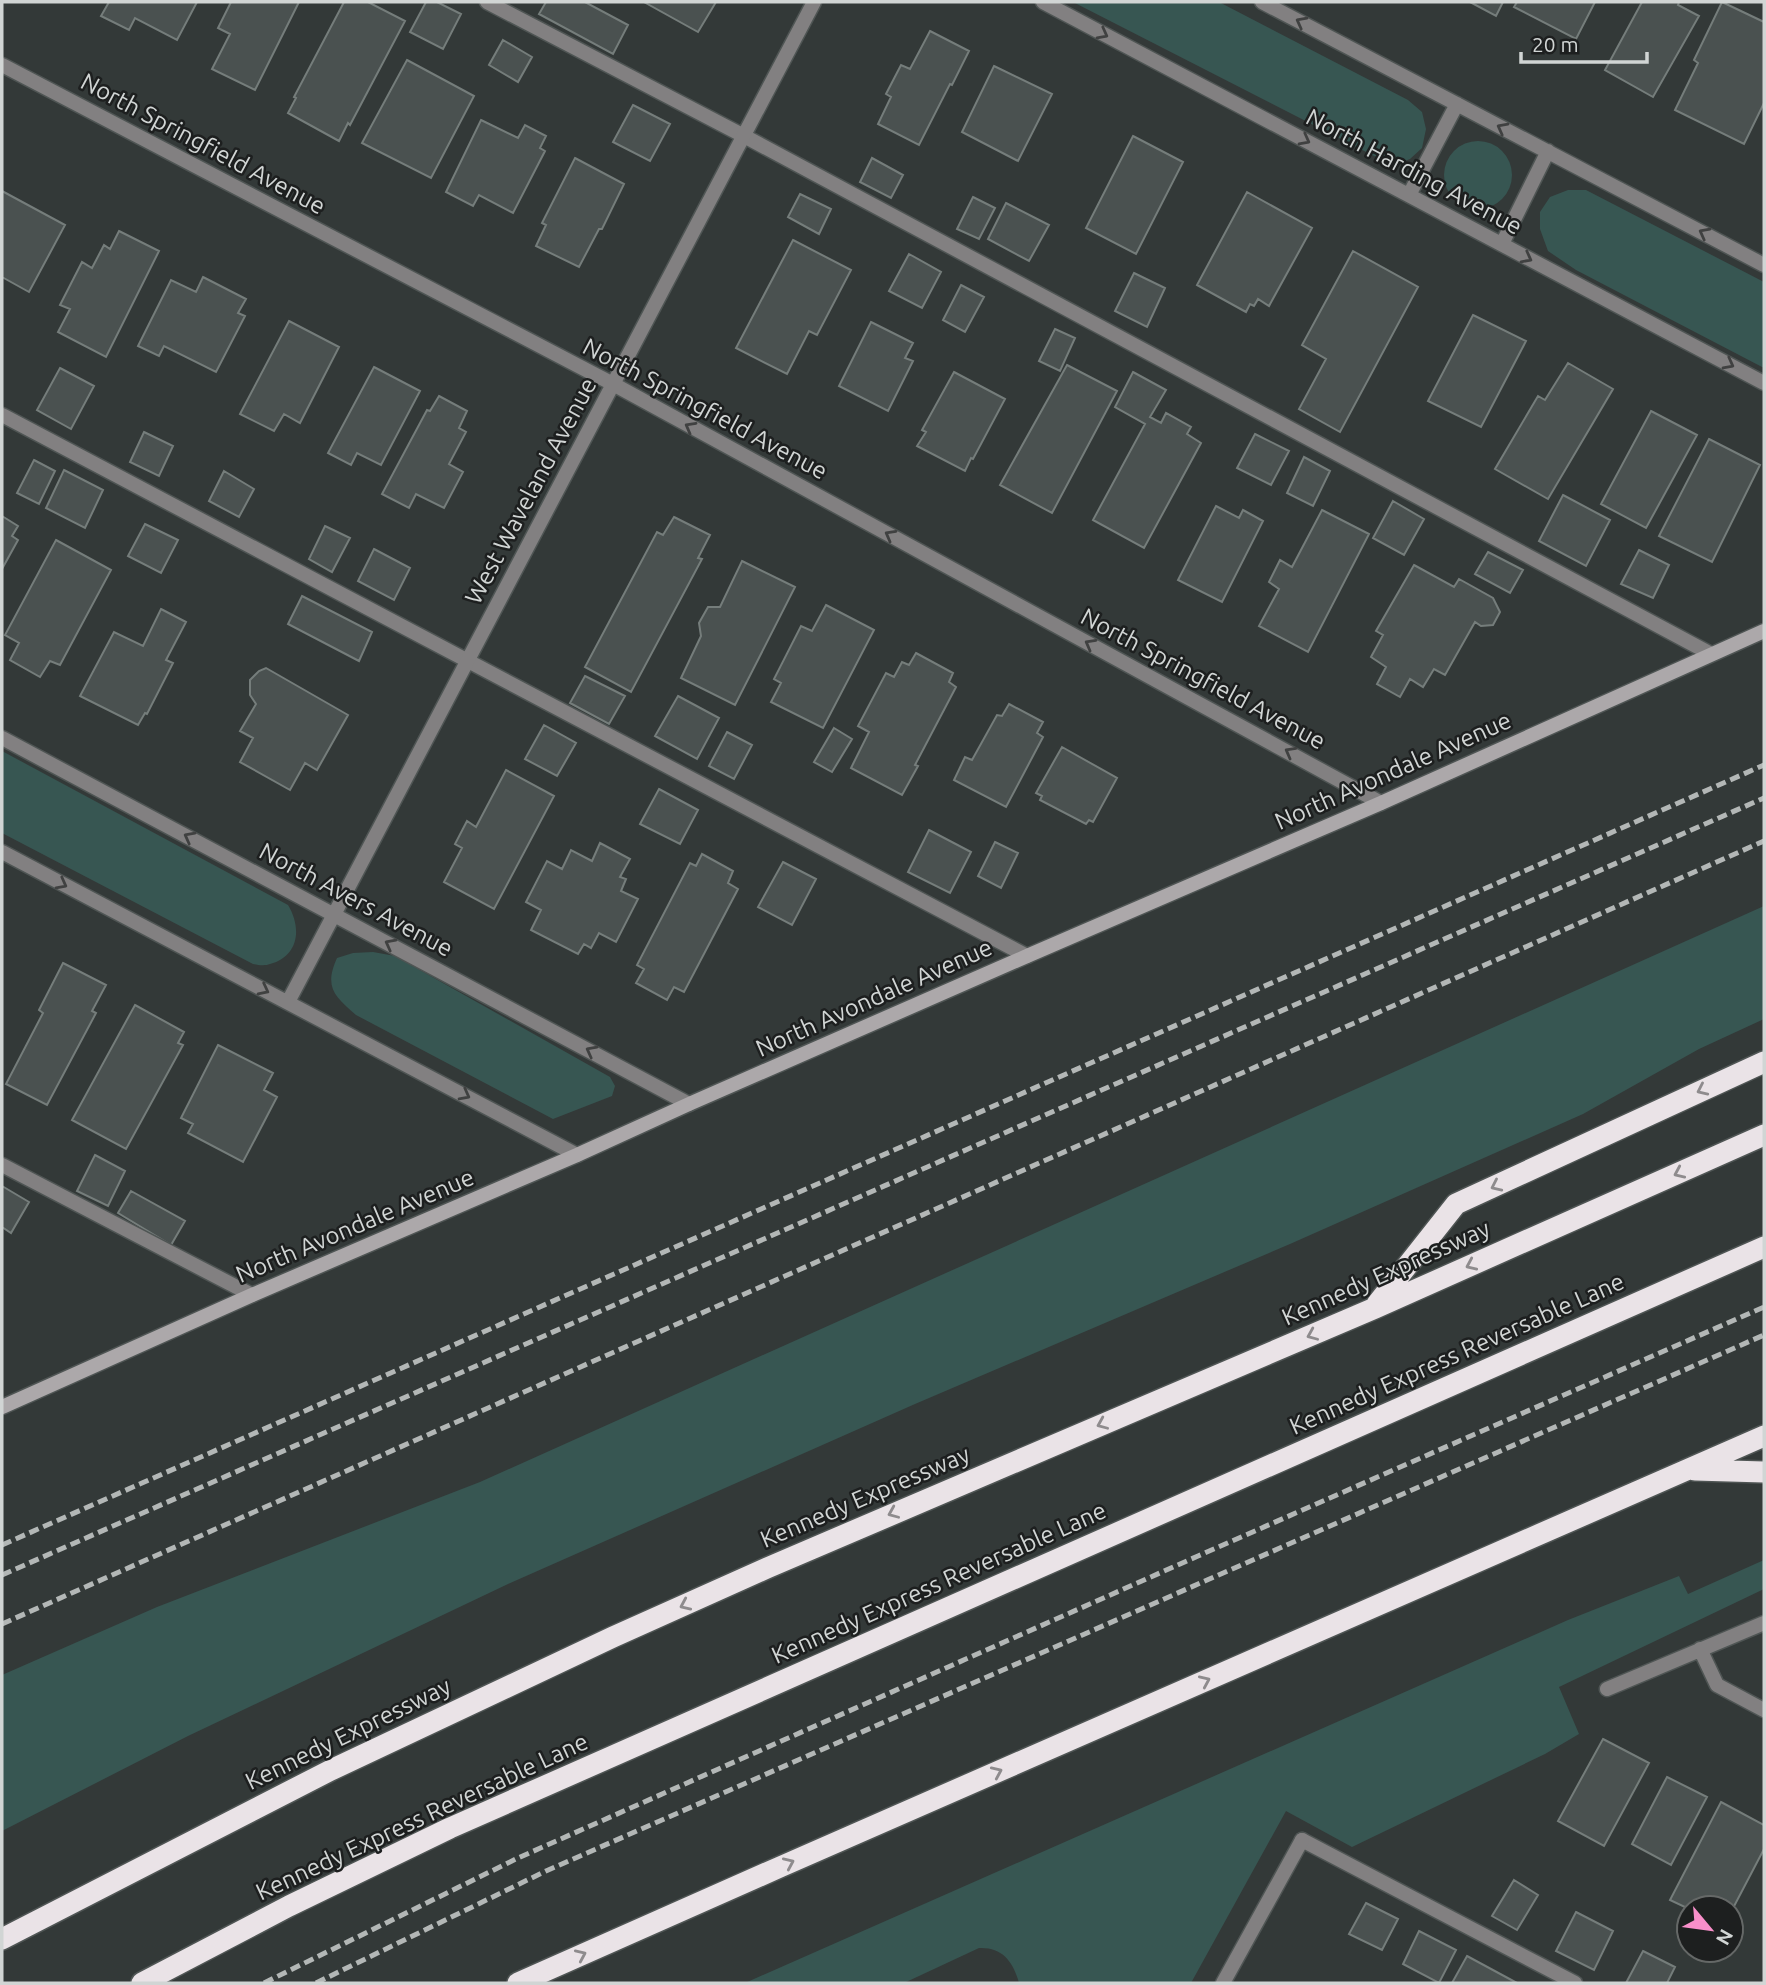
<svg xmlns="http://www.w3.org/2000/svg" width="1766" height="1985" viewBox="0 0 1766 1985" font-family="Ubuntu,sans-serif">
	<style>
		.green { fill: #375652 }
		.building { fill: #4a5150; stroke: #757d7b; stroke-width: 2 }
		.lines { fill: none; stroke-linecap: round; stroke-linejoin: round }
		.lane-casing { stroke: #4f5554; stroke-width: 17 }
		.street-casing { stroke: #4f5554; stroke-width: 17 }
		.secondary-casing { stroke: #4f5554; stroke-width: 17 }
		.highway-casing { stroke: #4f5554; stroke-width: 24 }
		.lane { stroke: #828081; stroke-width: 14 }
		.street { stroke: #828081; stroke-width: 14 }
		.secondary { stroke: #aca8aa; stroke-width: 14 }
		.highway { stroke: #eae3e7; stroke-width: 21 }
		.rail { stroke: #b3b7b6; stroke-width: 5; stroke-dasharray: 10 5; stroke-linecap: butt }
		.oneway { stroke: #404141 }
		.oneway2 { stroke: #8e8b8d }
		.labels { text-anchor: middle; stroke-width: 5; stroke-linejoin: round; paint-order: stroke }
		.street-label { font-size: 24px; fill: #d1d5d4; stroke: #1d1f1f }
	</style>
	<rect width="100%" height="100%" fill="#333938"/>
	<path class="green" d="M1073 2H1219L1408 100 1422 112 1426 129 1422 148 1410 159 1395 165 1378 158Z
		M1444 175a34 34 0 1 1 68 0a34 34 0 1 1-68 0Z
		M1568 190H1586L1764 282V368L1576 270 1548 251 1540 229V212L1550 197Z
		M2 751 288 905C302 928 299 956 270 964 265 966 258 965 253 964L2 833Z
		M1764 906V1019L1699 1049 1583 1114 1290 1244 915 1404 508 1584 188 1736 2 1831V1675L157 1607 480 1482Z
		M373 952 395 956 610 1077 615 1086 612 1096 553 1119 356 1015C334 996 324 987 337 958L353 953Z
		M1764 1560V1589L1559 1687 1579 1734 1545 1754 1352 1847 1286 1811 1191 1983H1019C1013 1961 1002 1947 979 1948L904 1983H745L1568 1620 1679 1576 1688 1594Z"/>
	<path class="building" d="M109 2H197L177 40 135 18 129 30 101 16Z
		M231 2H299L255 90 212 69 230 34 218 28Z
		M344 2H368L405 21 350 125 348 123 339 141 288 113 296 98 294 97Z
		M426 2H437L461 14 443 49 410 32Z
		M546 2H585L628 25 613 54 539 14Z
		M644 2H716L698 32Z
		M1470 2H1503L1496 16Z
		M1517 2H1595L1576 39 1514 7Z
		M1642 2H1679L1678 5 1699 16 1653 97 1605 70Z
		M1722 2 1764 22V103L1744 144 1675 110 1698 63 1694 60Z
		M930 31 969 51 952 85 950 84 919 145 878 124 891 97 886 94 901 65 910 69Z
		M503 40 532 57 518 82 489 65Z
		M407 60 474 96 431 178 362 143Z
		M994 66 1052 94 1018 161 962 132Z
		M633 105 670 124 650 161 613 142Z
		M481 120 518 138 525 125 546 136 540 148 545 151 513 213 479 195 473 206 446 192Z
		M1133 136 1183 162 1136 254 1086 228Z
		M575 158 624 184 602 229H599L579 267 536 246 546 225 542 223Z
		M872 158 903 175 891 198 860 182Z
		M2 191 65 225 29 292 2 277Z
		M1247 192 1312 228 1269 306 1258 299 1254 306 1250 304 1246 312 1197 285Z
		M800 194 831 209 819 234 788 217Z
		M973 197 995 208 979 239 957 229Z
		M1006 203 1049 225 1029 261 988 239Z
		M119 231 159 251 106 357 58 332 70 309 60 305 82 262 92 268 104 245 110 249Z
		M793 240 851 270 817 335 809 331 787 374 736 348Z
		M1353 251 1418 287 1340 432 1299 409 1326 359 1302 345Z
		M909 254 941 272 922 308 889 291Z
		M1134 273 1165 288 1147 327 1115 311Z
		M203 277 246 299 238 313 245 316 216 372 164 346 159 356 138 346 171 280 196 292Z
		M961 285 984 297 965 332 943 320Z
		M1473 315 1526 341 1481 427 1428 401Z
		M289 321 339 347 300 423 284 414 274 431 240 414Z
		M871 322 913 343 905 358 913 361 888 411 839 386Z
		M1055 329 1075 338 1060 371 1039 361Z
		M1568 363 1613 389 1548 499 1495 469 1538 396 1545 400Z
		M1067 365 1117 391 1052 513 1000 485Z
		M374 367 420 391 381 465 357 453 351 465 328 453Z
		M60 368 94 386 71 429 37 410Z
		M954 372 1005 399 973 459 971 458 965 471 917 446 926 432 922 430Z
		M1133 372 1166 390 1150 417 1161 423 1166 413 1191 427 1187 434 1201 443 1144 548 1093 520 1145 424 1115 407Z
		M439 396 467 411 459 428 466 432 449 464 463 472 444 508 416 494 409 508 382 494 427 410 430 411Z
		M1651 411 1697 435 1646 528 1601 504Z
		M144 432 173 446 159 476 130 462Z
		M1255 434 1289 451 1271 485 1237 468Z
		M1709 439 1760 465 1712 562 1659 536Z
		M1304 457 1330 471 1313 506 1287 493Z
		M34 460 55 471 39 504 17 493Z
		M64 470 103 490 85 528 46 508Z
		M224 471 254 489 239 517 209 501Z
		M1563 495 1610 520 1586 566 1539 541Z
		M1393 501 1424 519 1404 555 1373 538Z
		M1216 506 1239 518 1243 510 1263 521 1222 602 1178 580Z
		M1322 510 1369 534 1308 652 1259 626 1279 589 1269 582 1280 560 1292 567Z
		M2 516 18 526 12 536 18 540 2 569Z
		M674 517 710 535 698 558 702 559 631 692 585 667 657 532 663 535Z
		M145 524 178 540 161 573 128 556Z
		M325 526 350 538 332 572 309 559Z
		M56 540 111 570 60 665 50 661 40 677 10 660 19 643 5 635Z
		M374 549 410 568 394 600 358 581Z
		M1639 550 1669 565 1653 598 1621 584Z
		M1488 552 1523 570 1510 593 1475 574Z
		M742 561 795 587 735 705 681 678 701 636 699 623 708 607H720Z
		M1414 565 1454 587 1459 579 1493 598 1500 612 1493 625 1481 626 1475 622 1445 675 1434 669 1423 687 1410 679 1400 697 1377 684 1386 667 1371 657 1383 635 1376 631Z
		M302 596 372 632 359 661 288 624Z
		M826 605 874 630 823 728 771 702 781 683 774 679 801 626 812 631Z
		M161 609 186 622 166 660 173 663 147 714 145 713 138 725 80 696 114 632 143 646Z
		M916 653 953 673 949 682 956 687 915 765 918 766 902 795 851 768 869 732 858 726 886 673 894 677 902 662 909 665Z
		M266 668 348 715 317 770 305 763 290 790 240 762 253 738 240 731 256 704 250 695V680L259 671Z
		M585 676 625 696 609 724 570 703Z
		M678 696 719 718 697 759 655 736Z
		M1009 704 1043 722 1037 733 1043 737 1006 807 954 780 965 757 972 760 997 715 1002 716Z
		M544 725 576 743 557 776 525 759Z
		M834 728 852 739 832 772 814 762Z
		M727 732 752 745 734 779 709 766Z
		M1062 747 1117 778 1093 822 1089 820 1086 824 1040 800 1042 796 1036 793Z
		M506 770 554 796 494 909 444 882 462 848 455 844 467 821 476 827Z
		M659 789 698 810 680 844 640 824Z
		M929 830 971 852 950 893 908 872Z
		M995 842 1018 853 1001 888 978 876Z
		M600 843 630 859 620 877 626 879 621 891 638 899 616 942 599 933 591 948 584 944 578 954 531 930 541 910 526 902 547 861 562 869 571 850 592 861Z
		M702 854 733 871 728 883 738 889 684 992 674 987 667 1000 636 983 644 969 637 965 690 863 696 866Z
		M783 862 816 879 792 925 758 907Z
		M63 963 106 985 92 1011 96 1013 47 1105 6 1084 43 1013 39 1010Z
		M135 1005 184 1032 178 1043 183 1045 126 1149 72 1120Z
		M218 1045 273 1073 264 1090 277 1097 243 1162 188 1133 193 1124 181 1118Z
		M95 1155 125 1171 108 1206 77 1191Z
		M2 1186 29 1202 11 1233 2 1227Z
		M131 1191 185 1221 171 1245 118 1213Z
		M1603 1739 1649 1763 1604 1846 1558 1821Z
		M1667 1777 1707 1797 1671 1865 1632 1844Z
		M1721 1802 1764 1825V1849L1731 1912V1908H1689V1909L1670 1900Z
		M1514 1880 1538 1895 1517 1930 1492 1916Z
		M1366 1903 1398 1919 1382 1950 1349 1934Z
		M1576 1912 1613 1931 1594 1970 1556 1951Z
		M1419 1931 1456 1950 1439 1983 1403 1964Z
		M1643 1951 1675 1967 1667 1983H1626Z
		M1467 1956 1517 1983H1452Z"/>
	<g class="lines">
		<g class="lane-casing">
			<path id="lane" d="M487 2 744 136 1711 654
				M2 415 1027 956
				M2 1165 252 1295
				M1302 1840 1575 1983"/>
		</g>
		<g class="street-casing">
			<path id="street" d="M1043 2 1764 383
				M1262 2 1764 265
				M2 65 613 384 1381 803
				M1409 195 1457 104
				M1502 244 1548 151
				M2 738 689 1104
				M2 852 577 1155
				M288 1002 814 2
				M1700 1649 1717 1685 1764 1710
				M1607 1689 1764 1623
				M1223 1983 1302 1840"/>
		</g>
		<g class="secondary-casing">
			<path id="secondary" d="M2 1407 252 1295 577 1155 689 1104 1027 956 1381 803 1764 631"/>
		</g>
		<g class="highway-casing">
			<path id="highway" d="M1377 1304 1456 1204 1764 1062
				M1695 1470 1764 1472
				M2 1939 331 1770 613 1637 767 1568 1375 1308 1764 1135
				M142 1983 289 1906 450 1828 1764 1247
				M518 1983 780 1867 1764 1436"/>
		</g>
		<use href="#lane" class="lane"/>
		<use href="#street" class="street"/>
		<use href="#secondary" class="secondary"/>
		<use href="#highway" class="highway"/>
		<path class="rail" d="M2 1545 1764 765
			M2 1575 1764 798
			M2 1624 1764 841
			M264 1983 518 1858 1198 1556 1764 1307
			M316 1983 546 1871 1764 1335"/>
	</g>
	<defs><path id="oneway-chevron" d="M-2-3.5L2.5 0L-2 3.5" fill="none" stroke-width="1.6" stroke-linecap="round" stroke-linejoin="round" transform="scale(1.75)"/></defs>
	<g class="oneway">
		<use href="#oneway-chevron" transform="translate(1301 22) rotate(-152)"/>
		<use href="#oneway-chevron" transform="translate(1103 34) rotate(28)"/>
		<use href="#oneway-chevron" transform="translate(1502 128) rotate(-152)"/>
		<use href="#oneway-chevron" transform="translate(1305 140) rotate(28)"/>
		<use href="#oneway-chevron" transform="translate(1704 233) rotate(-152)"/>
		<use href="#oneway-chevron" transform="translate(1527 258) rotate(28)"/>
		<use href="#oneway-chevron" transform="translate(1729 364) rotate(28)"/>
		<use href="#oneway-chevron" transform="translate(690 427) rotate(-151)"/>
		<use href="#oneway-chevron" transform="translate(890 535) rotate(-151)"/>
		<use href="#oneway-chevron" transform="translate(1090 644) rotate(-151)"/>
		<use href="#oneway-chevron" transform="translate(1290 752) rotate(-151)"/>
		<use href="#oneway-chevron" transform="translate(189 837) rotate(-152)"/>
		<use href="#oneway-chevron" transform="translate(62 884) rotate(28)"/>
		<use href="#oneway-chevron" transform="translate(390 944) rotate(-152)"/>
		<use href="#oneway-chevron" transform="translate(264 990) rotate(27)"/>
		<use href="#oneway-chevron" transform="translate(591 1051) rotate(-152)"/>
		<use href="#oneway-chevron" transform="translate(465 1095) rotate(28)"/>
	</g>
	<g class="oneway2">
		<use href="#oneway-chevron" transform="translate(1702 1090) rotate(155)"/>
		<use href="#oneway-chevron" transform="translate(1679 1173) rotate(156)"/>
		<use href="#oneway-chevron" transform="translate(1496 1186) rotate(155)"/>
		<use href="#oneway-chevron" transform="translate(1471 1265) rotate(156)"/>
		<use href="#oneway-chevron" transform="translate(1312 1335) rotate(157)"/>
		<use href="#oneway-chevron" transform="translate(1102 1424) rotate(157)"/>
		<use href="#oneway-chevron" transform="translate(893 1513) rotate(157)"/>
		<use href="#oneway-chevron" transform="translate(685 1605) rotate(156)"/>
		<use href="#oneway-chevron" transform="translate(1205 1681) rotate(-24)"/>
		<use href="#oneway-chevron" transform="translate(997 1772) rotate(-24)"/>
		<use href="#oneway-chevron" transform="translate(789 1863) rotate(-24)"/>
		<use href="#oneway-chevron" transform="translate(581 1955) rotate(-24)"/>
	</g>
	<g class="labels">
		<g class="street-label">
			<text transform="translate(203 144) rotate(28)" y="8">North Springfield Avenue</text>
			<text transform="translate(1414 172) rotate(28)" y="8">North Harding Avenue</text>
			<text transform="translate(705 409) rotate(28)" y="8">North Springfield Avenue</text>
			<text transform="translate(531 491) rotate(-62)" y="8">West Waveland Avenue</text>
			<text transform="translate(1203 679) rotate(28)" y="8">North Springfield Avenue</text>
			<text transform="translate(1393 771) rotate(-24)" y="8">North Avondale Avenue</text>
			<text transform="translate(356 900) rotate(28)" y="8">North Avers Avenue</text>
			<text transform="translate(874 998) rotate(-24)" y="8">North Avondale Avenue</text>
			<text transform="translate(355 1226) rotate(-23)" y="8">North Avondale Avenue</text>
			<text transform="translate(1386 1273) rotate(-24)" y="8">Kennedy Expressway</text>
			<text transform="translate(1457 1354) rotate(-24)" y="8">Kennedy Express Reversable Lane</text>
			<text transform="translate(865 1497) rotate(-23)" y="8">Kennedy Expressway</text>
			<text transform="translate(939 1583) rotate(-24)" y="8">Kennedy Express Reversable Lane</text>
			<text transform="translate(348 1734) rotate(-26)" y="8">Kennedy Expressway</text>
			<text transform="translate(422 1817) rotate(-25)" y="8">Kennedy Express Reversable Lane</text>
		</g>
	</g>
	<rect width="1766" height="1985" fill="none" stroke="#d1d5d4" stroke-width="7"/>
	<g transform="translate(1710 1929) rotate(119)"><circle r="33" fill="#1d1f1f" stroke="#656867" stroke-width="2"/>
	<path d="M0-5L12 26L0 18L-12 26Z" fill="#f98fca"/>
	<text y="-10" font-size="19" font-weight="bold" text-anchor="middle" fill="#d1d5d4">N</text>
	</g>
	<path d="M1521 52v10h126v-10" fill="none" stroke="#d1d5d4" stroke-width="3.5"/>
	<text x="1532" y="52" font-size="21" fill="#d1d5d4" stroke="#1d1f1f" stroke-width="5" paint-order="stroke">20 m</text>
</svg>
